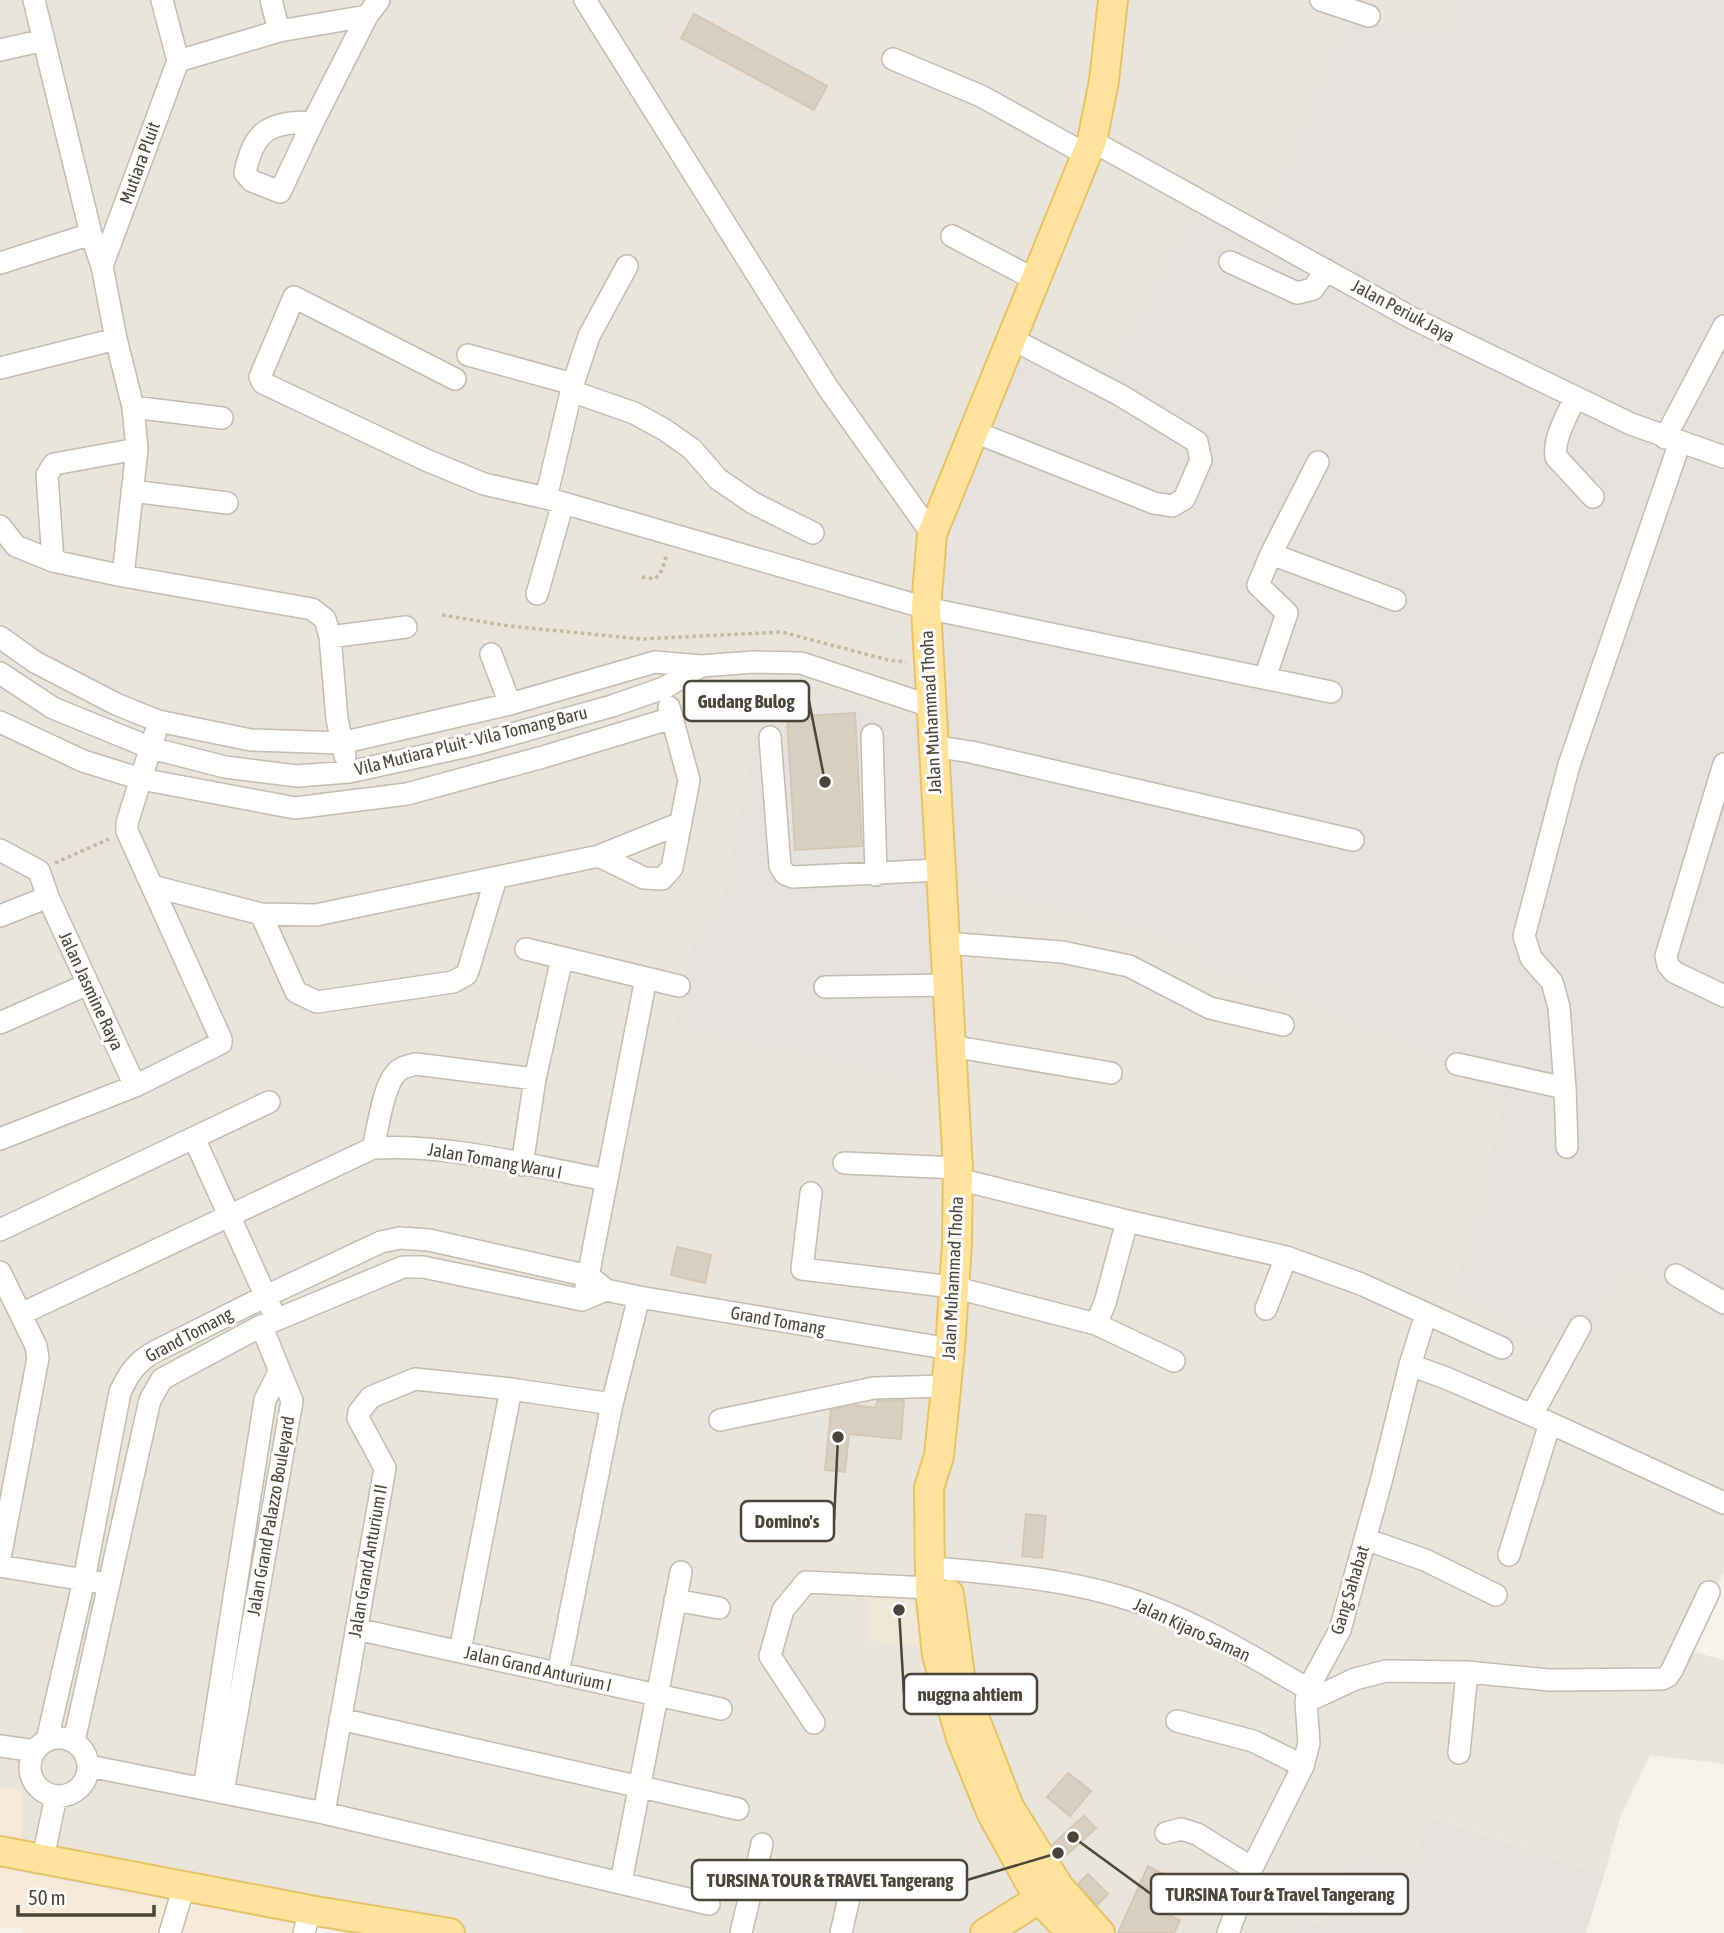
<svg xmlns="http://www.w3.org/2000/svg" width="1724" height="1933" viewBox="0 0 1724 1933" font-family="'Asap Condensed',sans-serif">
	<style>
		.residential { fill: #eae5da }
		.commercial { fill: #f7ead8 }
		.industrial { fill: #e6e2dd }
		.education { fill: #efe8d6 }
		.building { fill: #d8cfc1; stroke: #d3c7b4; stroke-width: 2 }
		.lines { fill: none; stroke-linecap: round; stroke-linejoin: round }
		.minor-casing { stroke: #c2bbae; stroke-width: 24 }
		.major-casing { stroke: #e6c16a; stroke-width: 32 }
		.path { stroke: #c4b79f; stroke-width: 3.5; stroke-dasharray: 3.5 3.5; stroke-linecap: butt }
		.minor { stroke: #fff; stroke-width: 21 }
		.major { stroke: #ffe39c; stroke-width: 28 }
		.labels { text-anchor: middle; stroke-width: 6; stroke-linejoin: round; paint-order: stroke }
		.street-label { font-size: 18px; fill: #4b4439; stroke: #fff }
		.leader { fill: none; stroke: #4b4439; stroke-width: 2.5 }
		.callout-dot { fill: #4b4439; stroke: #fff; stroke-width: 2.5 }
		.callout { fill: #fff; stroke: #4b4439; stroke-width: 2.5 }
		.callout-label { font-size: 19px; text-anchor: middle; font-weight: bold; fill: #4b4439 }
	</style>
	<rect width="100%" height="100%" fill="#f6f3ec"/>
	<path class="residential" d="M0 0H1456L1445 36 1254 242 1192 211 1106 368 1024 335 964 472 945 564 948 732 768 674 722 895 692 939 673 1027 970 1093 955 882 1194 948 1192 966 1277 990 1469 1078 1502 1104 1453 1297 1629 1267 1724 1324V1572L1684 1649 1724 1660V1764L1650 1755 1621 1815 1604 1875 1428 1816 1414 1866 1324 1925 1296 1917 1290 1933H349L22 1873V1791L0 1787Z"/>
	<path class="commercial" d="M0 1787 22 1791V1873L304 1925 301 1933H22L23 1929 0 1927Z"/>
	<path class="industrial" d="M1456 0H1724V1324L1629 1267 1587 1353 1453 1296 1502 1104 1469 1078 1277 990 1191 966 1194 948 955 883 970 1094 673 1028 692 939 722 895 768 673 948 731 945 564 964 472 1024 334 1106 368 1192 210 1254 242 1342 15 1445 36Z
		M1427 1816 1604 1875 1586 1933H1290L1295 1917 1324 1925 1352 1849 1414 1866Z"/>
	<path class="education" d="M868 1587 920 1591 925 1645 867 1641Z"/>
	<path class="building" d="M694 14 827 86 814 110 681 38Z
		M855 713 862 846 795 850 787 717Z
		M677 1247 711 1255 705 1283 671 1275Z
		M904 1400 901 1439 849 1434 845 1472 825 1470 831 1410 854 1405 876 1408 877 1401Z
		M1026 1514 1046 1516 1042 1558 1022 1556Z
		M1068 1773 1091 1791 1070 1816 1047 1797Z
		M1084 1816 1096 1828 1063 1858 1052 1845Z
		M1148 1866 1165 1875 1148 1906 1180 1920 1174 1933H1118Z
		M1088 1874 1108 1894 1097 1905 1078 1884Z"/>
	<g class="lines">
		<g class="minor-casing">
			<path id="minor" d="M34 0 91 234 102 266 116 339 133 407 137 449 54 464 47 475 53 561
				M162 0 178 61
				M271 0 279 31
				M585 0 828 388 932 534
				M1321 0 1369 16
				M0 50 44 40
				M893 59 981 96 1087 155
				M178 61 279 31 367 16
				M313 122C270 122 254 129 245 173L252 181 280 192 313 122 367 16 379 0
				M1092 141 1412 318 1631 424 1724 457
				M952 236 1036 280
				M1230 262 1297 293 1313 289 1326 270
				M0 263 91 234
				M102 266 178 61
				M468 355 573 384
				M0 368 116 339
				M455 379 294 297 260 377 263 383 426 460 484 484 546 498 926 608 1331 692
				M571 391 634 413 665 430 692 449 718 479 753 503 813 533
				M1575 397C1568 415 1553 437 1556 457L1593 497
				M133 407 222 418
				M975 432 1154 503 1172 506 1184 499 1201 460 1197 442 1189 437 1120 395 1012 339
				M1665 438 1724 326
				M132 491 227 503
				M546 498 573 384 589 336 627 266
				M0 526 16 546 53 561 123 576 312 609 325 619 330 637 337 719 345 756
				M1271 554 1395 600
				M123 576 137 449
				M537 594 563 503
				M0 637 35 662 116 704 158 721 251 740 341 743 510 704 655 662 701 666 753 662 801 663 930 706
				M330 637 406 627
				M491 654 510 704
				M0 673 53 708 151 748 225 767 297 776 349 772 477 744 612 706 664 688 701 666
				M1265 678 1287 613 1258 585 1271 554 1318 462
				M0 722 83 761 141 779 295 808 407 794 543 757 672 718
				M872 735 876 875
				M770 737 780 866 785 874 793 877 940 870
				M933 746 971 752 1353 840
				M1724 764 1666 956 1668 965 1674 972 1724 996
				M0 850 39 871 48 897 135 1086
				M599 856 644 878 662 879 672 868 689 780 669 707
				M152 886 261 914 316 915 599 856 681 823
				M261 914 296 992 317 1002 453 982 466 975 468 971 496 878
				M0 916 48 897
				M945 943 1062 952 1129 966 1210 1008 1283 1025
				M526 949 679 986
				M825 987 948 985
				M0 1023 88 984
				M951 1046 1111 1073
				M1457 1064 1565 1088
				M194 1138 271 1308
				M0 1139 135 1086 221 1043V1039L127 831V823L155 734
				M1567 1147 1565 1088 1559 1007 1552 982 1531 958 1524 936 1569 765 1680 442
				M373 1148C378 1128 383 1087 396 1073 401 1067 408 1066 416 1064L535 1079
				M844 1163 958 1168
				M522 1165 535 1079 562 958
				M958 1179 1127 1221 1286 1257 1361 1284 1502 1348
				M811 1193 802 1269 953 1287 1096 1324 1174 1361
				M0 1230 269 1102
				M0 1272 36 1346 38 1358 0 1558
				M1676 1275 1724 1303
				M586 1287 646 978
				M1266 1309 1286 1257
				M21 1314 373 1148C452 1144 530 1166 607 1180
				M1096 1324 1105 1303 1127 1221
				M1410 1365 1446 1378 1550 1423 1724 1503
				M1532 1415 1580 1327
				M720 1420 874 1388 946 1386
				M1365 1539 1425 1560 1496 1595
				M1509 1555 1550 1423
				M0 1566 97 1582
				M946 1569C1015 1575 1086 1582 1151 1607 1207 1628 1258 1660 1308 1689
				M675 1600 719 1608
				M356 1629 721 1709
				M460 1651 511 1389
				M558 1674 612 1404 639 1297
				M1306 1702 1355 1679 1386 1671 1467 1672 1550 1680 1662 1679 1668 1676 1672 1670 1709 1592
				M340 1719 738 1809
				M1177 1721 1253 1741 1303 1766
				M814 1723 770 1656 783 1610 806 1582 930 1588
				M30 1767a29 29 0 1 1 58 0a29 29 0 1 1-58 0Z
				M47 1740 84 1580 120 1392C129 1373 137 1361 156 1351L266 1296 381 1242 400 1238 429 1240 589 1276 606 1290 639 1297 950 1349
				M74 1741 150 1400 162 1379 259 1327 403 1267H423L582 1300 606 1290
				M0 1746 35 1751
				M1459 1753 1467 1672
				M89 1766 324 1813 709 1904
				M204 1789 265 1400 279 1372
				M223 1792 292 1401 266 1337 259 1327
				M324 1813 385 1468 358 1418 359 1412 371 1397 415 1379 511 1389 612 1404
				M1166 1833 1181 1829 1197 1834 1252 1868
				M43 1858 56 1796
				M621 1882 681 1572
				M170 1933 184 1886
				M304 1933 310 1910
				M741 1933 762 1844
				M841 1933 854 1876
				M1228 1933 1252 1868 1303 1766 1309 1743 1306 1702 1308 1689 1340 1630 1382 1478 1410 1365 1426 1314"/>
		</g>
		<g class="major-casing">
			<path id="major" d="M949 1594 961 1683 1009 1807 1059 1887 1100 1933
				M0 1851 310 1910 450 1933
				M985 1933 1039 1899
				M1072 1933 1039 1899 992 1814 961 1738 937 1655 930 1588 929 1488 939 1456 950 1349 957 1243 958 1168 926 608 932 534 1092 141 1104 81 1113 0"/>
		</g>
		<path class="path" d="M642 577 655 579 662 570 667 553
			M442 615 509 626 641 639 782 632 888 660 906 662
			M55 863 109 839"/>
		<use href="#minor" class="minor"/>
		<use href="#major" class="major"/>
	</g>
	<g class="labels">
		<g class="street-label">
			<text transform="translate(140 163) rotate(-70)" y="6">Mutiara Pluit</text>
			<text transform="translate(1403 311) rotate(28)" y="6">Jalan Periuk Jaya</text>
			<text transform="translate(931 712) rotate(-93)" y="6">Jalan Muhammad Thoha</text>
			<text transform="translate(471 741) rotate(-14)" y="6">Vila Mutiara Pluit - Vila Tomang Baru</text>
			<text transform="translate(91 991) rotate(65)" y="6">Jalan Jasmine Raya</text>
			<text transform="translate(495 1161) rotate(10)" y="6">Jalan Tomang Waru I</text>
			<text transform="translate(953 1278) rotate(-87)" y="6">Jalan Muhammad Thoha</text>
			<text transform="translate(778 1321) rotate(10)" y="6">Grand Tomang</text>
			<text transform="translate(189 1335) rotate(-28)" y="6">Grand Tomang</text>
			<text transform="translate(271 1516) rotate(-80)" y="6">Jalan Grand Palazzo Bouleyard</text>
			<text transform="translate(368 1561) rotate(-80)" y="6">Jalan Grand Anturium II</text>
			<text transform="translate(1350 1590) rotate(-73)" y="6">Gang Sahabat</text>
			<text transform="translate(1192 1630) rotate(25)" y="6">Jalan Kijaro Saman</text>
			<text transform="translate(538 1669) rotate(13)" y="6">Jalan Grand Anturium I</text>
		</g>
	</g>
	<path class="leader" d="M825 782L809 701M838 1437L834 1521M899 1610L904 1694M1058 1853L967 1880M1073 1837L1151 1894"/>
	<g class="callout-dot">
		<circle cx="825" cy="782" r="7"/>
		<circle cx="838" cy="1437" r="7"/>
		<circle cx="899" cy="1610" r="7"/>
		<circle cx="1058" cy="1853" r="7"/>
		<circle cx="1073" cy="1837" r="7"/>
	</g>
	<g class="callout">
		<rect x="684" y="681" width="125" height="40" rx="7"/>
		<rect x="741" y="1501" width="93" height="40" rx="7"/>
		<rect x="904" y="1674" width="133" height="40" rx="7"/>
		<rect x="692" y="1860" width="275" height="40" rx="7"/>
		<rect x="1151" y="1874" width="257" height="40" rx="7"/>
	</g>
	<g class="callout-label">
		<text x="746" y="708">Gudang Bulog</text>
		<text x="787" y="1528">Domino's</text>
		<text x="970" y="1701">nuggna ahtiem</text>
		<text x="830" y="1887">TURSINA TOUR &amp; TRAVEL Tangerang</text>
		<text x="1280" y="1901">TURSINA Tour &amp; Travel Tangerang</text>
	</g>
	<path d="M18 1905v10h136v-10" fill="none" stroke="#4b4439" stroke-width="3.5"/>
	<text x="28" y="1905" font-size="21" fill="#4b4439" stroke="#ffffff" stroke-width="5" paint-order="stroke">50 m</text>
</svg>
